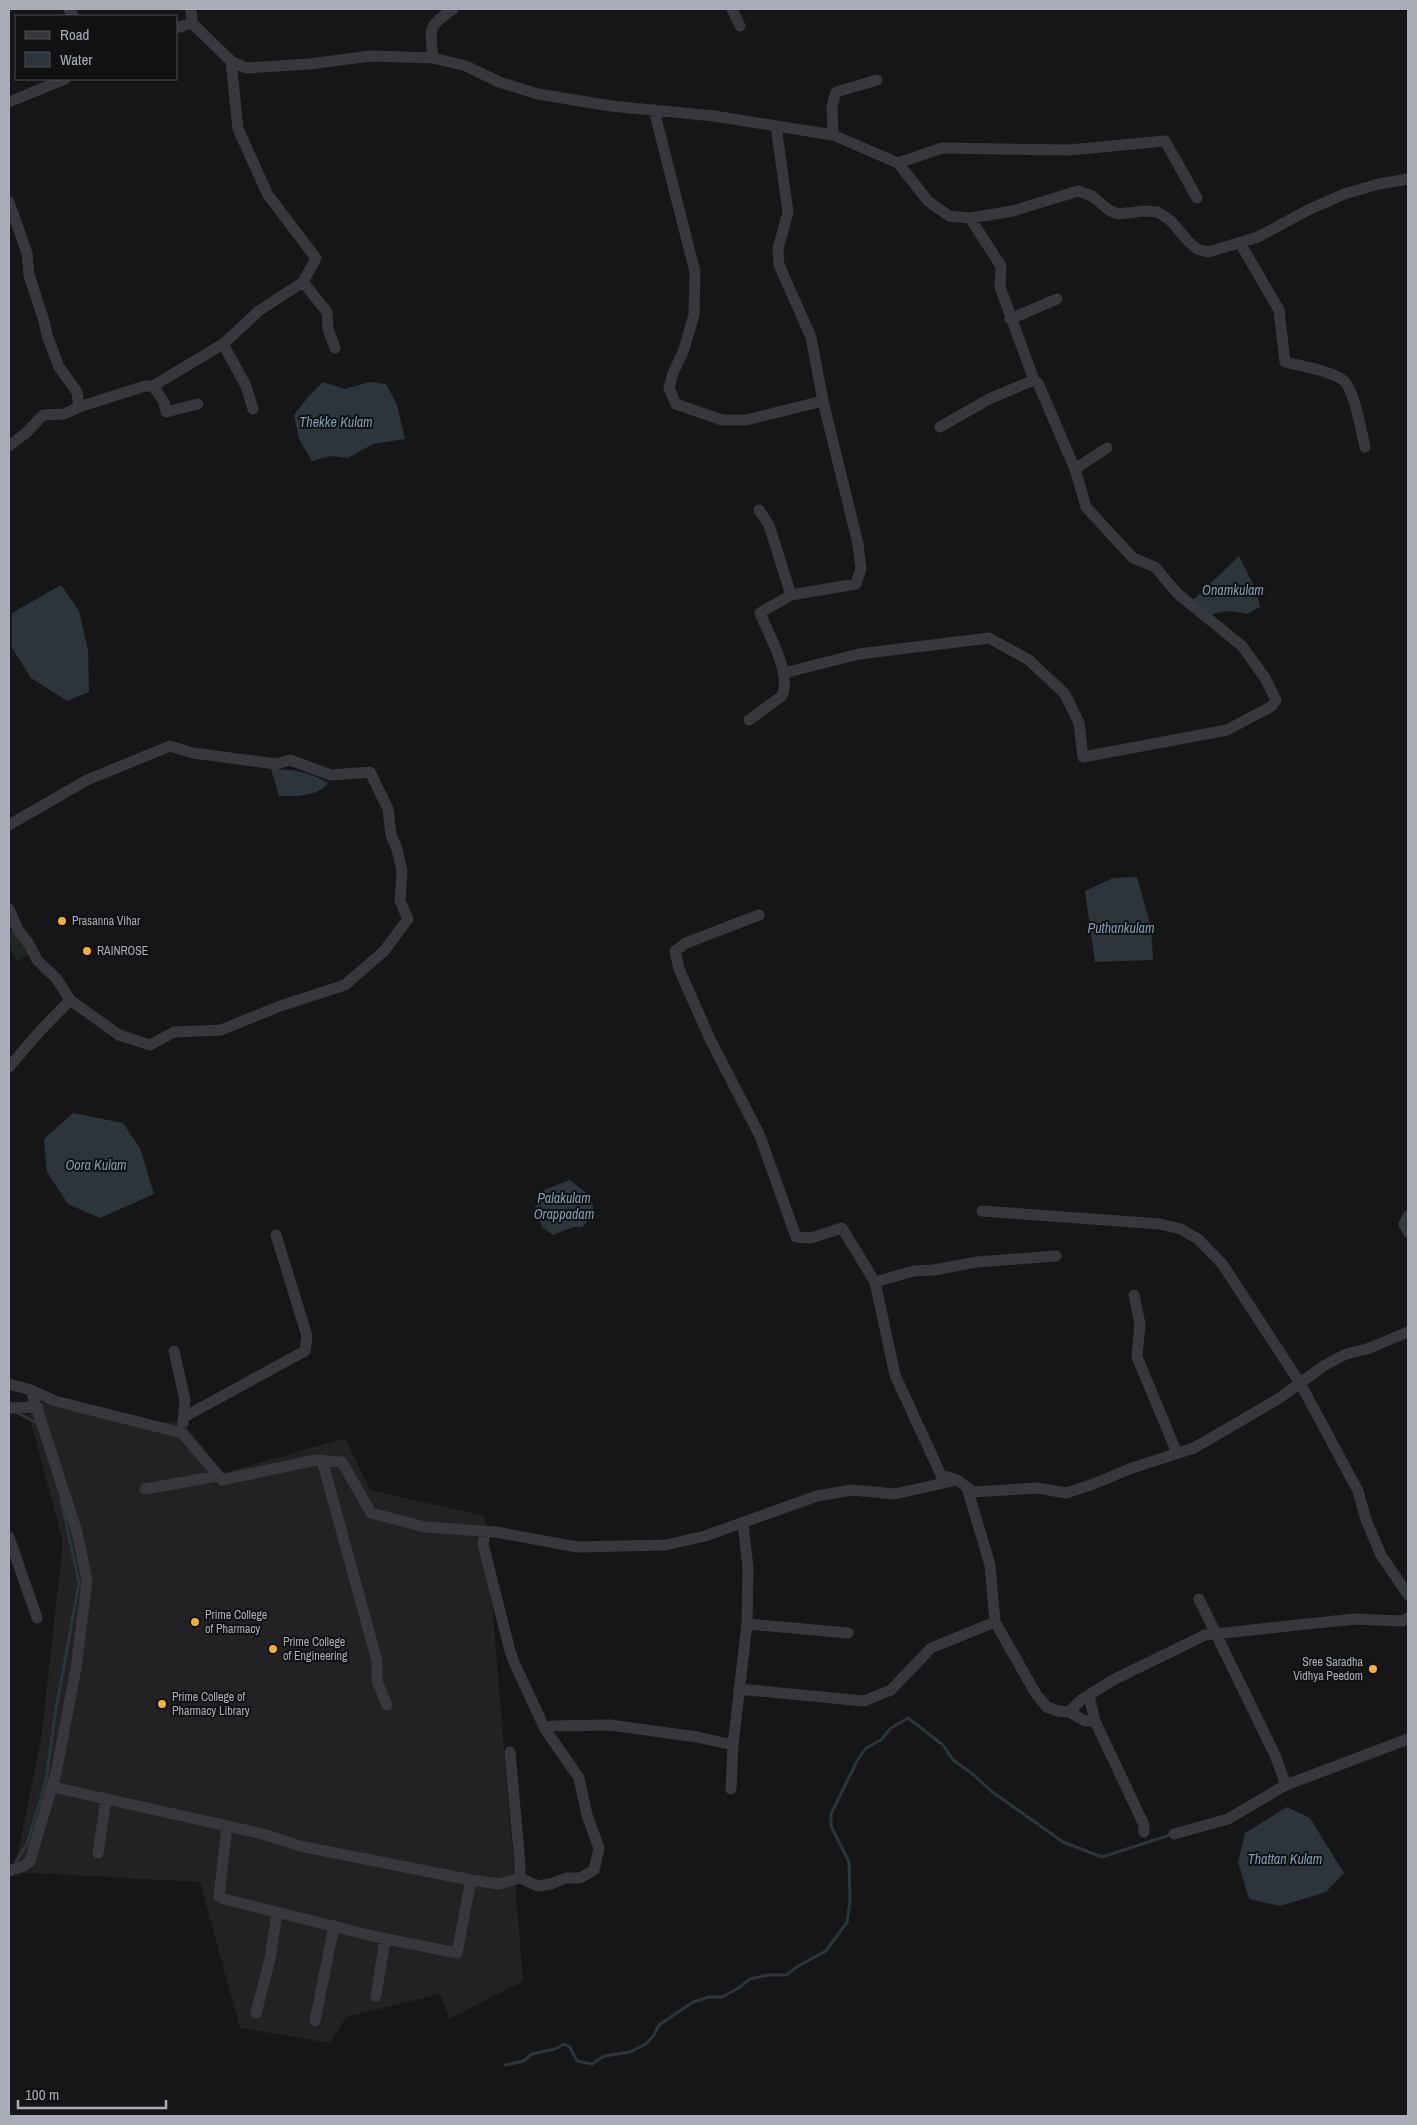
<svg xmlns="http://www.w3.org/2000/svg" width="1417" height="2125" viewBox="0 0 1417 2125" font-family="'Archivo Narrow',sans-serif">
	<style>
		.built { fill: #222225 }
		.green { fill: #1e261f }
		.water { fill: #2c353c }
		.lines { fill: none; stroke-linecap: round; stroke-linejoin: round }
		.stream { stroke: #2c353c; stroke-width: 3 }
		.minor { stroke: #37383d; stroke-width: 11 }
		.poi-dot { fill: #f2b134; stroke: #111113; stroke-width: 2 }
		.labels { text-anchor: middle; stroke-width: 4; stroke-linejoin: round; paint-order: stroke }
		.poi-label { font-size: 12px; fill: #a8adb8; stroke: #111113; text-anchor: start }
		.water-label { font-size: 14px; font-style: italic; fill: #7f9bb3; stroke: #111113 }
	</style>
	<rect width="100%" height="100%" fill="#161618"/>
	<path class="built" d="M25 1400 96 1409 145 1424 182 1421 224 1473 345 1438 370 1490 485 1516 523 1981 449 2019 440 1994 346 2017 330 2043 240 2028 200 1882 14 1872 41 1739 63 1542Z"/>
	<path class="green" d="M14 930 31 953 17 962 9 946V931Z"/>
	<path class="water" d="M323 382 345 389 369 382 386 384 397 405 405 439 373 444 348 458 330 456 312 461 299 439 294 415 308 397Z
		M1239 556 1256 590 1260 607 1247 614C1232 610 1222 610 1208 616L1192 601Z
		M61 585 79 611 88 651 89 692 67 701 31 678 12 648V613Z
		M271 769C292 769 310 772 328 783 319 796 295 797 279 796Z
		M1137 877 1151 927 1153 960 1095 962 1085 891 1113 878Z
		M73 1113 123 1123 140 1148 154 1194 100 1218 68 1204 47 1172 44 1139Z
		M570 1180 590 1196 595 1214 582 1227H573L553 1235 542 1227 535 1207 544 1190Z
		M1287 1807 1310 1818 1344 1873 1326 1892 1280 1906 1249 1899 1238 1862 1245 1833Z"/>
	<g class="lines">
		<path class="stream" d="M14 1411 37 1423 38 1426
			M13 1866 27 1844 46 1781 55 1715 79 1583 61 1499
			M505 2065 524 2061 532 2054 555 2049 564 2044 570 2047 577 2061 592 2064 604 2056 630 2052 646 2044 654 2035 659 2025 693 2002 709 1997H722L737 1989 750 1979 768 1975H786L798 1966 826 1951 847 1922 850 1901 849 1862 831 1826V1814L857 1761 866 1748 881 1740 891 1728 908 1718 943 1745 953 1760 974 1775 991 1791 1063 1842 1102 1857 1170 1835"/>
		<path class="minor" d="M69 9 73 16
			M191 9 192 23
			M732 9 740 26
			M176 28 192 23 231 61 246 68 309 64 371 56 433 58 466 66 499 82 538 94 611 106 714 116 833 135 898 163 928 201 949 216 970 218 1013 211 1078 191 1092 196 1109 210 1118 214 1145 211 1158 212 1171 221 1188 241 1197 249 1208 252 1258 237 1308 210 1344 194 1379 184 1408 179
			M433 58C430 26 427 28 453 9
			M9 102 65 79
			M654 110 695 272 694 315 683 352 673 373 669 388 676 404 722 420H746L823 401
			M833 135 832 107 836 92 877 80
			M898 163 942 148 1069 150 1165 141 1197 198
			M9 202 27 253 29 275 44 321 47 335 59 367 77 392 79 407
			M1240 243 1279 310 1285 362C1300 366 1333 371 1344 381 1355 391 1361 431 1365 447
			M303 282 327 312 328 329 335 348
			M1010 319 1057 299
			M223 344 246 386 253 409
			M153 386 223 344 260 310 303 282 316 258 268 195 238 129 231 61
			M940 427 989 399 1034 380 1000 287 1001 266 970 218
			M9 446 26 433 43 415 64 414 82 406 145 386H153L164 402 166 412 198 404
			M1075 469 1107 448
			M759 510 769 525 791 595
			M784 673 859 654 989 638 1029 660 1065 694 1079 723 1083 757 1227 730 1272 706 1276 700 1265 678 1242 646 1178 594 1155 567 1133 558 1086 507 1075 469 1038 383
			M749 720 782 696C792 673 769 636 760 613L791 595 856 584 861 569 858 544 823 401 811 337 779 265 778 249 788 212 776 126
			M9 825 87 780 170 746 193 753 253 761 276 764 290 760 331 775 370 772 388 809 391 835 397 849 402 871 400 901 408 919 384 951 345 985 280 1006 221 1030 174 1032 150 1045 119 1035 70 1000 56 978 37 960 29 944 18 930 9 909
			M759 915 686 943 675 951 679 969 710 1039 760 1136 796 1237 811 1238 842 1228 875 1282 895 1375 941 1475 955 1479
			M9 1067 41 1030 70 1000
			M982 1211 1160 1224 1181 1229 1198 1239 1223 1265 1300 1383 1358 1491 1366 1520 1381 1555 1408 1595
			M1408 1216 1404 1224 1408 1232
			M875 1282 914 1271 934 1270 977 1262 1056 1256
			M1134 1295 1140 1324 1137 1357 1177 1453
			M174 1351 185 1400 183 1423
			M9 1384 31 1390 55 1401 182 1433 222 1480 316 1460 342 1462 371 1513 425 1527 496 1532 577 1547 666 1545 705 1536 817 1496 852 1490 895 1494 957 1480 973 1492 1038 1488 1066 1493 1091 1485 1132 1468 1194 1448 1278 1399 1325 1365 1346 1354 1367 1349 1408 1332
			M9 1408 38 1407
			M184 1417 305 1351 307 1336 276 1235
			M322 1460 377 1661V1681L387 1705
			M145 1489 218 1476
			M973 1492 968 1491 990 1565 995 1622 1036 1694 1047 1707 1058 1711 1069 1712 1085 1721H1095
			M485 1531 483 1544 510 1651 514 1662 545 1729 579 1778 587 1815 599 1848 594 1870 580 1878H566L551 1884 538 1886 520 1878
			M9 1537 37 1618
			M1199 1599 1275 1755 1286 1785
			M747 1624 848 1633
			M739 1689 864 1701 891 1690 931 1648 995 1622
			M1089 1696 1095 1721 1144 1825V1832
			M1069 1712 1081 1700 1113 1680 1205 1635 1354 1619 1402 1621 1408 1618
			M545 1729 553 1726 610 1725 697 1737 733 1745
			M53 1787 263 1834 300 1846 471 1880 457 1953 377 1937 224 1899 219 1896 227 1826
			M731 1789 733 1745 747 1624 748 1568 743 1523
			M1174 1834 1228 1819 1286 1785 1408 1739
			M98 1853 106 1799
			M9 1871 24 1866 30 1861 56 1773 76 1668 87 1581 77 1532 31 1390
			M471 1880 499 1884 520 1878V1864L510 1752
			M376 1996 385 1939
			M256 2013 270 1959 277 1913
			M315 2021 334 1926"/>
	</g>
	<g class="poi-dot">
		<circle cx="62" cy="921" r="5"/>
		<circle cx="87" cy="951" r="5"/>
		<circle cx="195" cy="1622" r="5"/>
		<circle cx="273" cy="1649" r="5"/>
		<circle cx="1373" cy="1669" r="5"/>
		<circle cx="162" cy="1704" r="5"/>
	</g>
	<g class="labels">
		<g class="poi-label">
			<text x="72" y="925">Prasanna Vihar</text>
			<text x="97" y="955">RAINROSE</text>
			<text x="205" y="1619">Prime College<tspan x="205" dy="14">of Pharmacy</tspan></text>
			<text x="283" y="1646">Prime College<tspan x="283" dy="14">of Engineering</tspan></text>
			<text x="1363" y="1666" text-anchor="end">Sree Saradha<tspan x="1363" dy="14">Vidhya Peedom</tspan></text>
			<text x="172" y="1701">Prime College of<tspan x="172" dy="14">Pharmacy Library</tspan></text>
		</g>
		<g class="water-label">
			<text x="336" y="427">Thekke Kulam</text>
			<text x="1233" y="595">Onamkulam</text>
			<text x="1121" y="933">Puthankulam</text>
			<text x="96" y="1170">Oora Kulam</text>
			<text x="564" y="1203">Palakulam<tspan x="564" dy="16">Orappadam</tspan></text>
			<text x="1285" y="1864">Thattan Kulam</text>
		</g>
	</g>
	<rect width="1417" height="2125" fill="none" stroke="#a8adb8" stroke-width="20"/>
	<rect x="15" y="15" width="162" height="65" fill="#111113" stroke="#4d4f55"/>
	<rect x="25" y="31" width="25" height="8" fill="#37383d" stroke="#4d4f55"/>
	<text x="60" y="40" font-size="15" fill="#a8adb8">Road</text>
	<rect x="25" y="52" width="25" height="15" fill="#2c353c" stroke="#4d4f55"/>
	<text x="60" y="65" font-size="15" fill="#a8adb8">Water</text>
	<path d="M18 2100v8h148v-8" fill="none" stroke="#a8adb8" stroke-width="2.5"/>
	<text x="25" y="2100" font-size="15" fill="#a8adb8" stroke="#111113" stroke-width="4" paint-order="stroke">100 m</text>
</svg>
